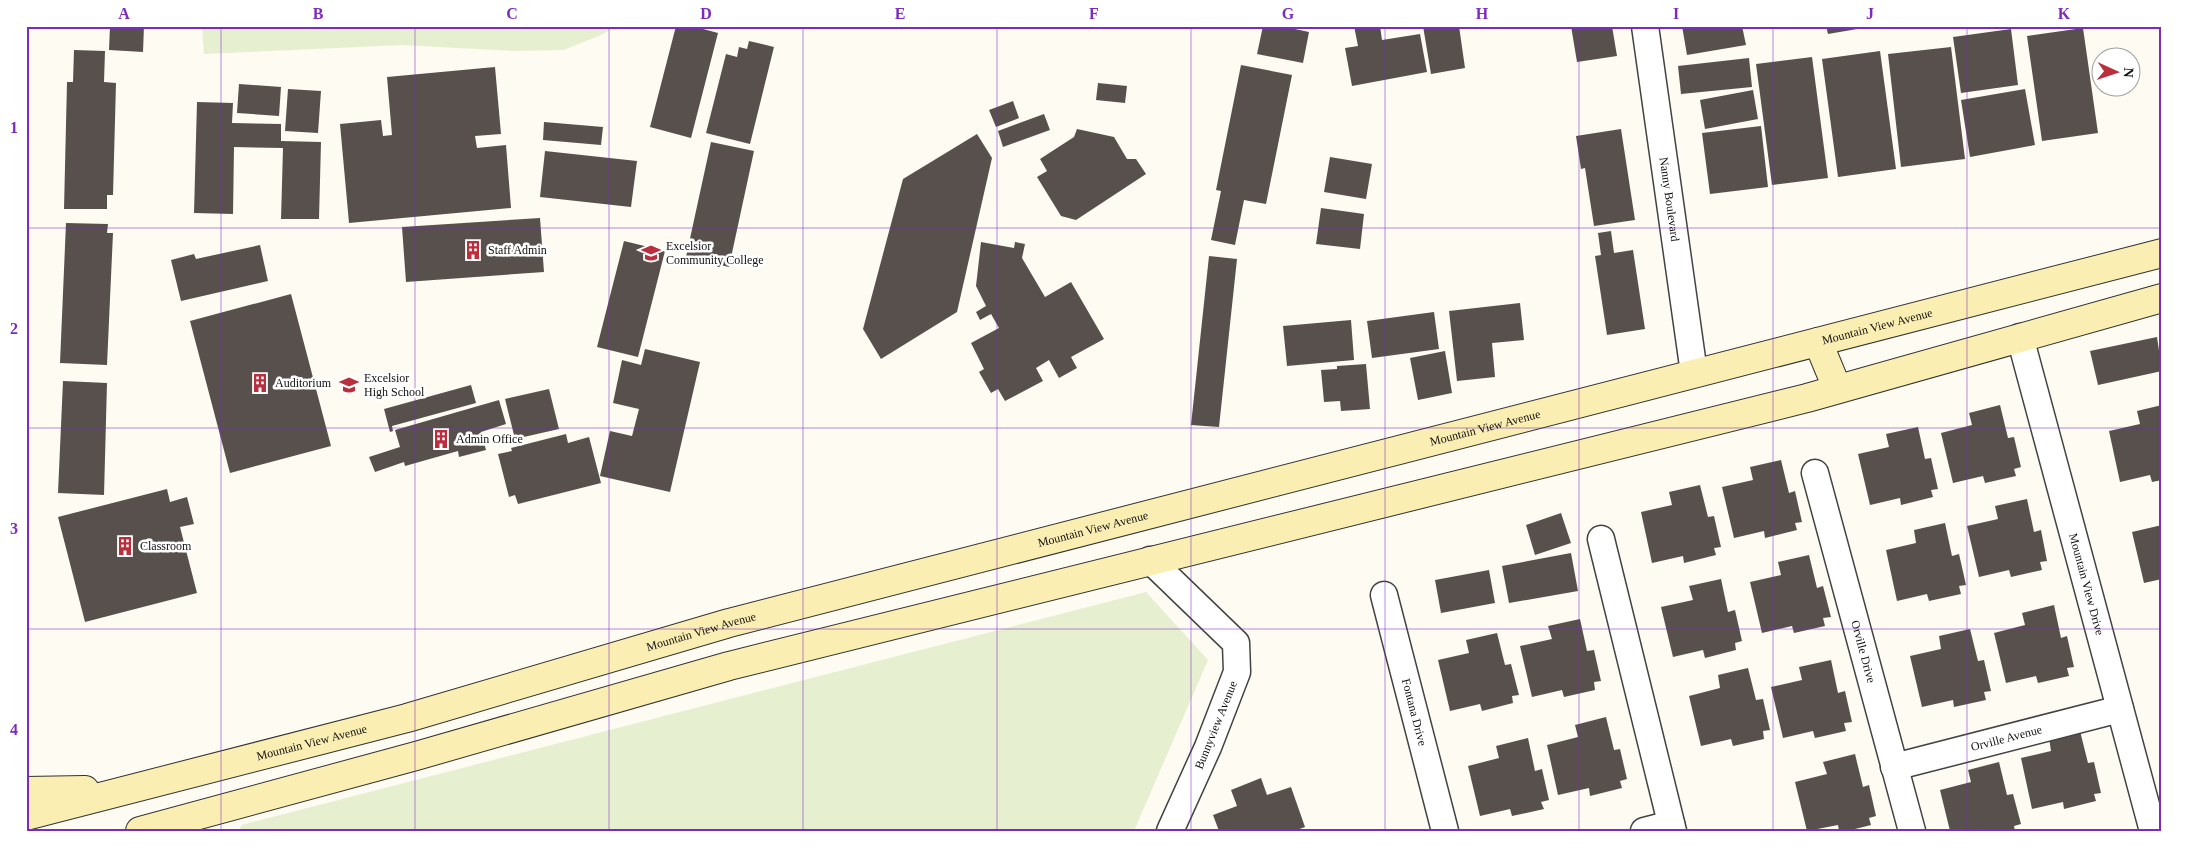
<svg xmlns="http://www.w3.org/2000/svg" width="2188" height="857" viewBox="0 0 2188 857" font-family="'Times New Roman',serif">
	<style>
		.pitch { fill: #e6efcf }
		.building { fill: #58504d }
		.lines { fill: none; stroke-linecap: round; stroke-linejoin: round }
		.street-casing { stroke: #434343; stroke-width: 29 }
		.secondary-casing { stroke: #323232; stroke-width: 30 }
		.street { stroke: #fff; stroke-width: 26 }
		.secondary { stroke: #faeeb2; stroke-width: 28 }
		.grid { fill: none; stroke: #7b2cbf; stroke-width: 1; stroke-opacity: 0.55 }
		.labels { text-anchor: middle; stroke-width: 5; stroke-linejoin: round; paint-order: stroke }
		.street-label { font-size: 12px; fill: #101010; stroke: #fff }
		.poi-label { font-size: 12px; fill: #101010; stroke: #fff; text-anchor: start }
		.neatline { fill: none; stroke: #7b2cbf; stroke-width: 2 }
		.grid-label { font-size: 16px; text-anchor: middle; font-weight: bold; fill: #7b2cbf }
	</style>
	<rect width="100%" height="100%" fill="#fefbf3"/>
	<path class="pitch" d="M202 26H617L599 36 563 50 514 51 402 45 204 54Z
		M1146 592 1208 660 1134 831H240L241 825Z"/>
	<path class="building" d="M110 26H144L143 52 109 50Z
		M676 26H692L718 33 691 138 650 127Z
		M1263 26H1281L1309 32 1303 63 1257 54Z
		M1354 26H1380L1382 40 1420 34 1427 72 1352 86 1345 48 1358 46Z
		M1423 26H1459L1465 68 1431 74Z
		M1571 26H1612L1617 56 1577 62Z
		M1682 26H1742L1746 45 1687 55Z
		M1826 26H1869V27L1828 34Z
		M2083 28 2098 133 2042 141 2027 36Z
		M2011 29 2018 85 1961 93 1953 37Z
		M749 41 774 47 750 144 706 133 726 54 737 57 739 47 747 49Z
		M1951 47 1965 159 1901 167 1888 54Z
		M74 50 105 51 104 82 116 83 113 195H107V209H64L67 82H73Z
		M1880 51 1896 169 1838 177 1822 59Z
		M1812 57 1828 178 1772 185 1756 64Z
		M1749 58 1752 87 1681 94 1678 66Z
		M1241 65 1292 75 1266 204 1244 200 1235 245 1211 240 1221 191 1216 190Z
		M495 67 501 134 475 136 477 148 506 145 511 208 349 223 340 124 381 120 383 136 392 135 387 77Z
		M1098 83 1127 86 1125 103 1096 100Z
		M239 84 281 87 279 116 237 113Z
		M288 89 321 91 318 133 285 131Z
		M2025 89 2035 145 1970 157 1961 100Z
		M1753 90 1758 119 1705 129 1700 100Z
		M1013 101 1019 118 996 127 989 110Z
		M197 102 233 103 232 123 281 124V141L321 142 319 219H281L283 148 234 147 233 214 194 213Z
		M1044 114 1050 130 1003 147 998 131Z
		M544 122 603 127 601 145 543 140Z
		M1761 126 1768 187 1710 194 1702 133Z
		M1077 129 1114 137 1127 159H1136L1146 174 1076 220 1061 216 1037 177 1047 171 1040 159 1074 137Z
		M1621 129 1635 220 1594 226 1585 168 1581 169 1576 136Z
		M977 134 992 158 957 312 881 359 863 329 903 179Z
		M711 142 754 151 729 267 686 257Z
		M545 151 637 161 631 207 540 197Z
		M1330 157 1372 164 1366 199 1324 192Z
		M1321 208 1364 214 1360 249 1316 244Z
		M540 218 544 272 406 282 402 227Z
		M66 223 108 224 107 233H113L107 365 60 363Z
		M1611 231 1614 253 1633 250 1645 329 1607 335 1595 256 1601 255 1598 233Z
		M624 241 665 251 638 357 597 347Z
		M981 242 1014 248 1015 242 1025 244 1022 258 1045 297 1071 282 1104 339 1071 357 1077 368 1059 378 1049 360 1036 368 1043 381 1005 401 998 389 991 393 979 372 984 369 971 343 999 328 991 314 980 320 976 312 986 306 976 286Z
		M260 245 268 281 181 301 171 260 194 254 196 259Z
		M1209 256 1237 259 1219 427 1191 425Z
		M291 294 331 446 230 473 190 321Z
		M1520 303 1524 340 1492 343 1495 377 1457 381 1449 311Z
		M1434 312 1439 349 1372 358 1367 321Z
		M1351 320 1354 360 1287 366 1283 326Z
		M2157 337 2162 371 2098 385 2090 351Z
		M645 349 700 362 670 492 600 476 610 431 632 436 639 409 613 403 622 360 641 365Z
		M1445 351 1452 393 1418 400 1410 358Z
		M1366 364 1370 409 1341 411 1340 401 1324 402 1321 370 1337 369V366Z
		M63 381 107 383 104 495 58 493Z
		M471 385 476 403 392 426 393 431 390 432 384 409Z
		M549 389 559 429 515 439 505 399Z
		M499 400 506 424 481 432 486 450 459 457 458 451 405 466 404 462 375 472 369 457 400 447 395 430Z
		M2000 405 2008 438 2014 437 2021 467 2014 469 2016 476 1985 483 1983 476 1953 483 1941 433 1972 425 1969 413Z
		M2162 405V480L2152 482 2150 475 2120 482 2109 431 2140 424 2137 411Z
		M1918 427 1925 459 1931 458 1938 489 1931 490 1933 497 1901 505 1900 498 1870 505 1858 454 1889 447 1886 434Z
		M566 434 568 443 589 437 601 483 518 504 515 495 509 497 498 454 512 451 511 448Z
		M1781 460 1789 493 1795 491 1802 522 1795 523 1797 530 1765 538 1764 531 1734 538 1722 487 1753 480 1750 467Z
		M1700 485 1708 517 1714 516 1721 547 1714 548 1716 555 1684 563 1683 556 1652 563 1641 512 1672 505 1669 492Z
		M167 489 170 502 187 497 194 524 180 527 197 593 85 622 58 517Z
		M2027 499 2034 532 2041 530 2047 561 2040 562 2042 570 2011 577 2009 570 1979 577 1967 526 1998 519 1995 506Z
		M1561 513 1571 543 1535 555 1526 525Z
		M1945 523 1952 556 1959 554 1966 585 1959 586 1961 594 1929 601 1927 594 1897 601 1886 550 1916 543 1914 530Z
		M2162 525V579L2144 583 2132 532Z
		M1571 553 1578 591 1509 603 1502 566Z
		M1809 555 1817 588 1823 586 1831 617 1823 618 1825 626 1794 633 1792 626 1762 633 1750 582 1781 575 1778 562Z
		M1489 570 1495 603 1441 613 1435 580Z
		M1721 579 1728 612 1735 610 1742 641 1735 643 1736 650 1705 658 1703 650 1673 657 1661 607 1693 600 1689 586Z
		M2054 605 2061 638 2067 636 2074 667 2067 668 2069 676 2038 683 2036 676 2006 683 1994 633 2025 625 2022 613Z
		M1580 619 1587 651 1594 650 1601 681 1594 682 1595 690 1564 697 1562 690 1532 697 1520 646 1552 639 1548 626Z
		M1970 629 1978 661 1984 660 1991 691 1984 692 1986 700 1954 707 1953 700 1922 707 1910 656 1941 649 1939 636Z
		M1497 633 1505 665 1511 664 1519 695 1512 696 1513 703 1482 711 1480 704 1450 711 1438 660 1469 653 1466 640Z
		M1831 660 1838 693 1845 691 1852 722 1844 723 1846 731 1815 738 1813 731 1783 738 1771 687 1802 680 1799 667Z
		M1748 668 1756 700 1763 699 1770 730 1763 731 1764 739 1733 746 1731 739 1701 746 1689 696 1720 688 1718 675Z
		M1606 717 1614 750 1620 749 1627 779 1620 781 1622 788 1590 796 1589 788 1558 795 1547 745 1578 737 1575 725Z
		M2080 731 2088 763 2094 762 2101 793 2094 794 2096 801 2064 809 2063 802 2032 809 2021 758 2051 751 2049 738Z
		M1528 738 1535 771 1542 769 1549 800 1541 802 1544 809 1512 816 1510 809 1480 816 1468 766 1499 758 1496 746Z
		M1855 754 1863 787 1869 785 1876 816 1869 818 1871 825 1847 831H1839L1838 825 1807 831 1795 782 1827 774 1823 762Z
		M1999 762 2007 795 2013 794 2021 824 2014 826 2015 831H1950L1940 790 1971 782 1968 770Z
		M1261 778 1267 795 1291 787 1305 827 1294 831H1219L1213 815 1237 806 1231 790Z"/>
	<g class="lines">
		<g class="street-casing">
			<g id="street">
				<path id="s1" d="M1645 26 1694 373"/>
				<path id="s2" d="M2020 337 2153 831"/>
				<path id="s3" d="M1815 473 1912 831"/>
				<path d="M1601 539 1673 831"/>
				<path d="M1150 560 1236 643 1237 672 1208 747 1170 831"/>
				<path id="s4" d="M1384 595 1445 831"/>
				<path id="s5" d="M1894 767 2120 709"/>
				<path d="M1644 831 1671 824"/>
			</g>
		</g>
		<g class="secondary-casing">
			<g id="secondary">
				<path d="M1818 342 1837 388"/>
				<path d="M26 791 85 790"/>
				<path id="s6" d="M26 816 407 718 729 623 2162 253"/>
				<path d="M140 831 416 756 729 666 1807 398 2162 298"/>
			</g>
		</g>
		<use href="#street" class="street"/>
		<use href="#secondary" class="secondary"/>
	</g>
	<path class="grid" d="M221 26V831M415 26V831M609 26V831M803 26V831M997 26V831M1191 26V831M1385 26V831M1579 26V831M1773 26V831M1967 26V831M26 228H2162M26 428H2162M26 629H2162"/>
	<defs>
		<g id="building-bare" transform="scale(1.5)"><path d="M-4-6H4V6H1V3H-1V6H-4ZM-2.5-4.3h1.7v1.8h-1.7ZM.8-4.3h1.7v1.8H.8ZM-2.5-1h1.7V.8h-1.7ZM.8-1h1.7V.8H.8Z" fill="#b92f3d" stroke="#fff" stroke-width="2.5" paint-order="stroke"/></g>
		<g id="school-bare" transform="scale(1.5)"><path d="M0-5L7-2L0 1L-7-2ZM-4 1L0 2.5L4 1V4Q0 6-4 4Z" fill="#b92f3d" stroke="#fff" stroke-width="2.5" paint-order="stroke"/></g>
	</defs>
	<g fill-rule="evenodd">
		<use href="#building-bare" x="473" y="250"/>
		<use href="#school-bare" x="651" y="253"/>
		<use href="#building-bare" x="260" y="383"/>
		<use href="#school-bare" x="349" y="385"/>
		<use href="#building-bare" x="441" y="439"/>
		<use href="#building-bare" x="125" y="546"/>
	</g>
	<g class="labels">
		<g class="street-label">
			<text dy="4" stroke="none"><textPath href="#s1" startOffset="175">Nanny Boulevard</textPath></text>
			<text dy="4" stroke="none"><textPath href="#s6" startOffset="1915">Mountain View Avenue</textPath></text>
			<text dy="4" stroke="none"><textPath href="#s6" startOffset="1510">Mountain View Avenue</textPath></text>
			<text dy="4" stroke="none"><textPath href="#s6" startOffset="1105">Mountain View Avenue</textPath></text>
			<text dy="4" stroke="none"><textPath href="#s2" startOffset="256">Mountain View Drive</textPath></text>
			<text dy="4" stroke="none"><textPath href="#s6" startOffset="700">Mountain View Avenue</textPath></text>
			<text dy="4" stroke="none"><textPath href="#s3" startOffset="185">Orville Drive</textPath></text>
			<text dy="4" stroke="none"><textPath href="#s4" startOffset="121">Fontana Drive</textPath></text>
			<text transform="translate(1216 725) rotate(-68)" y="4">Bunnyview Avenue</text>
			<text dy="4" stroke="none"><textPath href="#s5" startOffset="116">Orville Avenue</textPath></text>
			<text dy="4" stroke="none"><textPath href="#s6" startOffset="295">Mountain View Avenue</textPath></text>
		</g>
		<g class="poi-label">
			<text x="666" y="250">Excelsior<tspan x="666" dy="14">Community College</tspan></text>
			<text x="488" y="254">Staff Admin</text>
			<text x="364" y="382">Excelsior<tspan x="364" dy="14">High School</tspan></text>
			<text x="275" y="387">Auditorium</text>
			<text x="456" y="443">Admin Office</text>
			<text x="140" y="550">Classroom</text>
		</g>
	</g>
	<rect width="2188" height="857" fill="none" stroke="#ffffff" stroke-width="55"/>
	<g transform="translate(2116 72) rotate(93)"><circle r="24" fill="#ffffff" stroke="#9f9f9f"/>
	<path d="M0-4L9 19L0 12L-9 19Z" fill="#b92f3d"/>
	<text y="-8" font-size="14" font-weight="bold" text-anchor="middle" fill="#101010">N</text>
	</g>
	<rect x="28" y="28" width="2132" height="802" class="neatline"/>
	<g class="grid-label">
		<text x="124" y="19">A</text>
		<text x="318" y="19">B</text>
		<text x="512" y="19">C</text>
		<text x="706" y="19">D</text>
		<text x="900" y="19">E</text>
		<text x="1094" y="19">F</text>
		<text x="1288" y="19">G</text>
		<text x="1482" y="19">H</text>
		<text x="1676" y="19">I</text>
		<text x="1870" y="19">J</text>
		<text x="2064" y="19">K</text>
		<text x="14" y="133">1</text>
		<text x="14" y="334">2</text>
		<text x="14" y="534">3</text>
		<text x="14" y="735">4</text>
	</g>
</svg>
